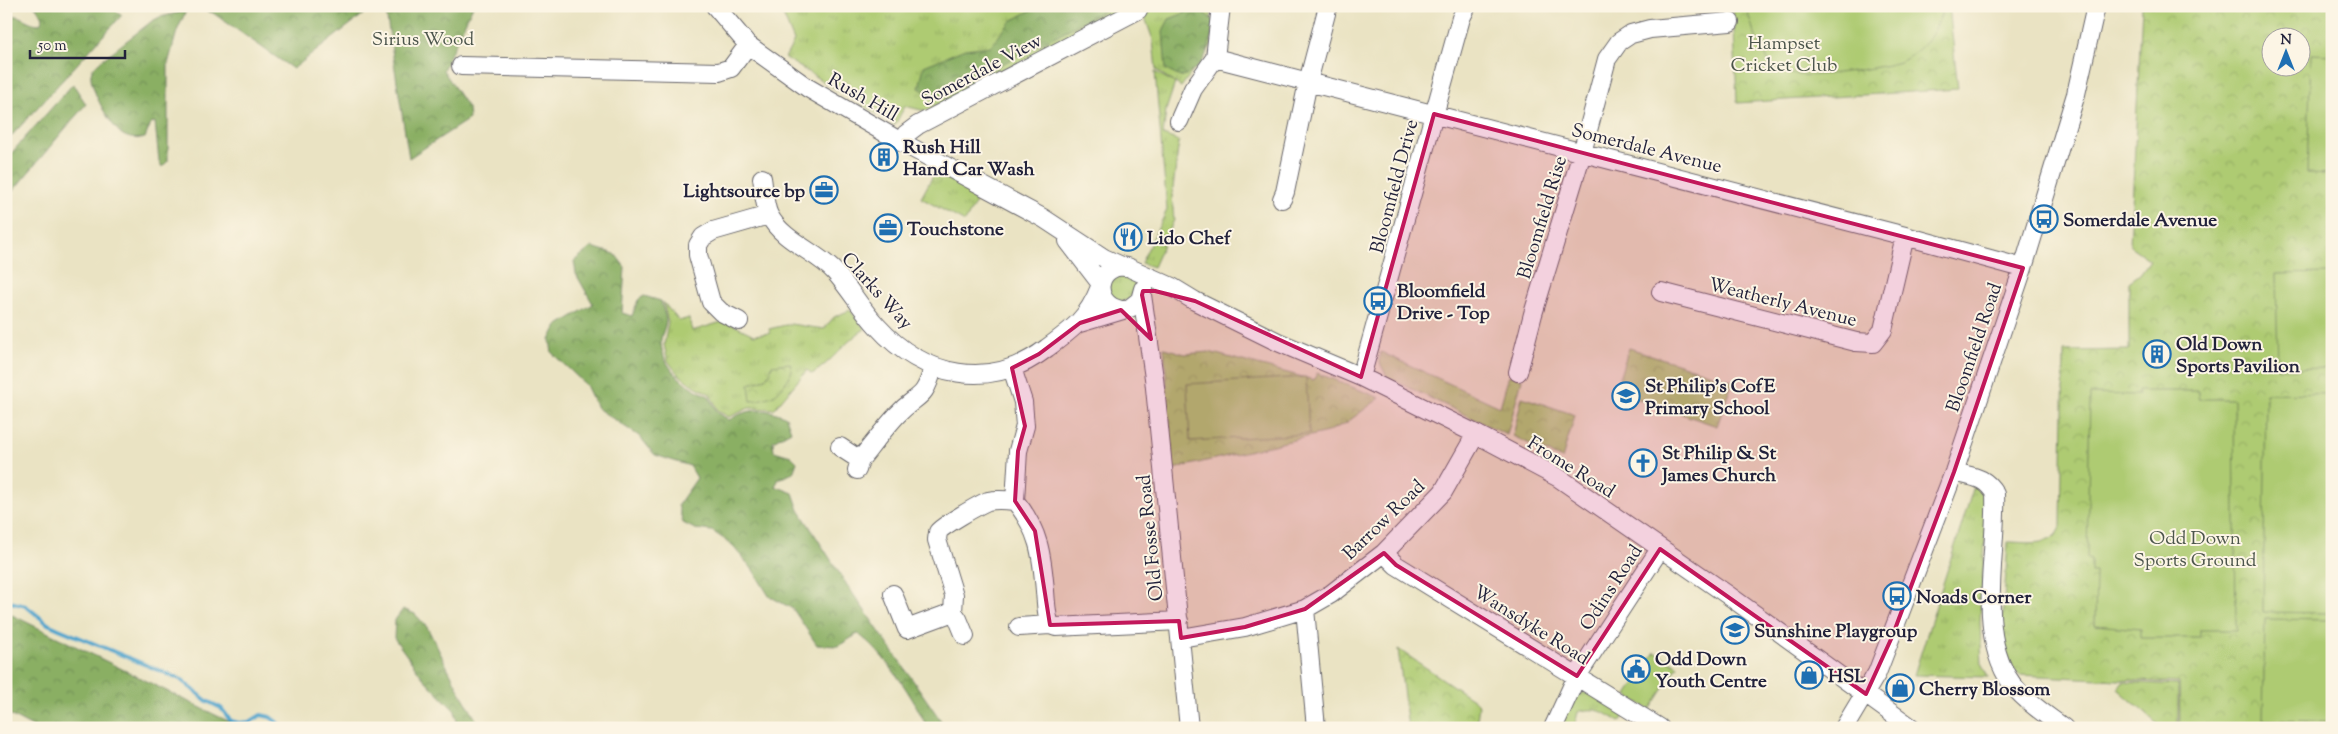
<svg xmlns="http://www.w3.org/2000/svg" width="2338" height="734" viewBox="0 0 2338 734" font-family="'Sorts Mill Goudy',serif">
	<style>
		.grass { fill: url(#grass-tufts); stroke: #687656 }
		.forest { fill: url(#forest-crowns); stroke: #566850 }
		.park { fill: url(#park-crowns); stroke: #687656; fill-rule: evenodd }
		.pitch { fill: #aecb72; stroke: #687656 }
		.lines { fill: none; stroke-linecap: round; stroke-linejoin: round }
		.stream { stroke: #51a5cd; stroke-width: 4 }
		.minor-casing { stroke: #68666b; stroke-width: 20 }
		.minor { stroke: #fff; stroke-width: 18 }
		.marked { fill: #c2185b; fill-opacity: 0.2; stroke: #c2185b; stroke-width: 4; stroke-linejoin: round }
		.labels { text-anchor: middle; stroke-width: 4; stroke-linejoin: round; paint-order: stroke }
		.park-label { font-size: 19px; fill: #4c554c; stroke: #fcf5e5 }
		.street-label { font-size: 19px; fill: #22223b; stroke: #fcf5e5 }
		.poi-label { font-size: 19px; font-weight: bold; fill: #22223b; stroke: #fcf5e5; text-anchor: start }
	</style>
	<defs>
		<pattern id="grass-tufts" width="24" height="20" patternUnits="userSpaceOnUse" patternTransform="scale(1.25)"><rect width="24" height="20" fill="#aecb72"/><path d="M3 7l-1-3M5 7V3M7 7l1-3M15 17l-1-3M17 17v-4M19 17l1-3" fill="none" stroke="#95ae64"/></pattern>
		<pattern id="forest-crowns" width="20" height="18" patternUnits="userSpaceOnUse" patternTransform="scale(1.25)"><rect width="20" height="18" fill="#8aaf64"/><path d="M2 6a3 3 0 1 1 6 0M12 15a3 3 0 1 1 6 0" fill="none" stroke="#708e54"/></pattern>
		<pattern id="park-crowns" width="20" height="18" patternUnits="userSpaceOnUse" patternTransform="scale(1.25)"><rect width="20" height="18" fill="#aecb72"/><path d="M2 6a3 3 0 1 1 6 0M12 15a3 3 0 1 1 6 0" fill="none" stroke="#95ae64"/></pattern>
	</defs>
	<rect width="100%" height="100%" fill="#fcf5e5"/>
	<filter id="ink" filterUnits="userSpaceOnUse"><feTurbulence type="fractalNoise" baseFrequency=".02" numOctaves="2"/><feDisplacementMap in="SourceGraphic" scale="10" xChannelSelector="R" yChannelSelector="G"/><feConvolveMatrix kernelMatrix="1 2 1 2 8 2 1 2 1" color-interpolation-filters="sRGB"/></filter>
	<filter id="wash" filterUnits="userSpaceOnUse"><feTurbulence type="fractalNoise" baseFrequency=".0096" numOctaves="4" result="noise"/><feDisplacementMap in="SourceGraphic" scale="20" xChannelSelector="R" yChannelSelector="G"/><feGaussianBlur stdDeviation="1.12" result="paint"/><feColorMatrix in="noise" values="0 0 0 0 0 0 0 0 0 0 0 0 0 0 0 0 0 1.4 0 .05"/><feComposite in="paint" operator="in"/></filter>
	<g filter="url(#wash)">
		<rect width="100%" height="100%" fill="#eae3c3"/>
		<path class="grass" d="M784 6H1135L925 111 905 106 895 125 785 58 794 41 784 17Z
			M1141 6H1211L1212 45 1181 87 1156 70 1153 40Z
			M1155 72 1175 83 1166 110 1163 135 1179 141 1172 196 1174 220 1153 267 1141 263 1167 210Z
			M935 172 979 196 965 222 921 198Z
			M1109 288a13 13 0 1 1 26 0a13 13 0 1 1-26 0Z
			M663 302 679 321 689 318 692 331 725 321 754 335 770 333 769 329 790 324 824 329 834 317 850 310 865 329C845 341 832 362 812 374L807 370 774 409 749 408 729 417 718 411 710 394 691 384 678 374 668 361 664 345 668 322Z
			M1381 352 1500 407 1509 375 1522 379 1507 435 1387 377 1379 361Z
			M1974 486 1986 498 1987 508 1980 622 1982 665 1988 677 1914 675Z
			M1585 692 1626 713 1620 722C1606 713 1596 706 1578 712L1574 728H1555L1573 695Z"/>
		<path class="forest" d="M35 6H110L122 15 6 142V15C21 13 26 24 40 24L43 17Z
			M191 6H374L293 69 213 13Z
			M385 6H473L443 70 468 108 469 119 409 158Z
			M1039 6H1113L937 98 919 88 924 66 965 49 991 46 1011 21Z
			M1186 6H1201L1204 13 1214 21C1209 47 1208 68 1180 77L1166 70 1163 31 1169 19 1185 13Z
			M186 11 177 31 168 64V161L162 167 159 161 155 122 151 123 145 138C137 139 130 139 123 135 110 126 89 88 91 73 92 68 95 66 98 63L152 21 160 17Z
			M73 84 86 104 6 199V159Z
			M592 247 615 254 625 267 622 313 632 316 638 300 644 296 661 301C662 307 665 314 666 320 666 326 662 333 661 339 660 367 686 387 709 396L717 412 729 420C748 408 766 407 786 417L791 431 773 441 774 451 791 456 797 462 793 473 779 479 775 486 793 493 799 510 847 585 946 728H927C916 700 882 650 858 634L838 646 817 645 793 609 769 596 753 570 730 543 712 531 695 529 683 523 678 505 697 478 690 466 655 455 639 436 597 408 586 385 552 353 550 340 557 326 593 304 576 274 574 261Z
			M403 609 415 614 427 627 459 690 481 728H403C420 717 439 730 457 722L455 711 423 678 394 638 395 620Z
			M6 612 242 728H34L6 713Z"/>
		<path class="park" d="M1733 6H1949L1958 89 1737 103Z
			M2142 6H2332V728H2180L2179 683 2019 675 2007 661 2001 645 2008 542C2025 542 2056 548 2061 526L2064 351 2129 350V282L2140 274 2150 260 2130 246ZM2270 38H2300V68H2270Z
			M1164 348 1185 354 1209 352 1314 380 1317 373 1380 398 1346 423 1327 432 1173 469Z
			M1629 348 1733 381 1717 426 1615 391Z
			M790 363 792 371C780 394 776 397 751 401L749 384C760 382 771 378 772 365Z
			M1522 397 1575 415 1562 459 1513 436Z
			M1398 649 1474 700 1479 705 1476 728H1408Z
			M2123 682 2178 685V728H2162L2118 689Z"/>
		<path class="pitch" d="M1746 6H1943C1937 32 1926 46 1904 60 1892 67 1817 77 1802 75 1795 75 1781 72 1776 68 1759 53 1752 27 1746 6Z
			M2311 54 2332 55V174L2307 173Z
			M2332 273V368L2278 369 2276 274Z
			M1306 377 1309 434 1190 441 1187 384Z
			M2138 391H2199V399H2234L2236 630H2200V638H2140V629L2095 625 2096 572H2091V559L2087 558 2090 394 2138 395Z
			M2266 393 2332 394V613L2263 612Z
			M2265 619 2332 620V721L2263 720Z
			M1655 652 1678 666 1650 710 1627 695Z"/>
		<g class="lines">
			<path class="stream" d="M6 601 26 606 48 624 59 629 180 679 207 701 221 708 231 721 239 723 250 722 261 715 270 717 285 728"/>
		</g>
	</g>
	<g filter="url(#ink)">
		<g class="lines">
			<g class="minor-casing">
				<path id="minor" d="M715 6 748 45 808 88 901 142 1043 218 1104 258 1124 267
					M1215 58 1221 6
					M461 66 719 72 731 68 748 45
					M1179 121 1193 89 1215 58 1905 236 2023 268
					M901 142 906 134 918 125 1138 10
					M762 178C764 189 764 205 769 215 783 242 816 251 835 272 850 289 862 310 877 326 923 377 990 392 1047 348 1073 329 1088 318 1100 287
					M1282 199 1285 192 1308 82 1328 6
					M1068 241 1101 284
					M1132 269 1172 287 1195 301 1278 342 1361 377 1476 434 1559 478 1728 595 1912 728
					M1661 292 1856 342 1873 343 1883 330 1905 236
					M1142 295 1154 378 1189 728
					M1121 310C1089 303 1097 262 1128 267
					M739 321 721 312 711 302 698 255V245L703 237 713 231 769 215
					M1080 323 1130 308 1140 300 1143 289
					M1012 368 1023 402 1025 426 1018 451 1015 501
					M1518 372 1533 314 1582 153 1607 59 1619 42 1631 34 1650 29 1730 22
					M1361 377 1461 18 1467 6
					M840 447 860 460 857 470
					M860 460C872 445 884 429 897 415 917 393 924 402 933 368
					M1954 472C1972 477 1985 476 1995 494 1998 554 1973 641 2017 690 2030 705 2048 716 2064 728
					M1015 501C1039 530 1042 555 1045 591 1046 602 1046 614 1050 625L1056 627 1179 621
					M1384 553 1396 565 1660 728
					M893 594 907 629 953 612
					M1305 609 1316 728
					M1019 627 1050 625
					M965 636 958 619 953 612 954 595 937 540C937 539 938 533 938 532 942 526 980 504 988 501 997 499 1006 500 1015 501
					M1181 638 1245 627 1305 609 1331 594 1384 553 1443 492 1476 434
					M1553 728 1577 676 1660 549
					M1844 728 1877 673 1954 472 2023 268 2076 94 2096 6"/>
			</g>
			<use href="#minor" class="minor"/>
		</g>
	</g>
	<path class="marked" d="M1434 114 2023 268 1954 472 1892 637 1866 694 1660 549 1577 676 1396 565 1384 553 1305 609 1245 627 1181 638 1179 621 1050 625 1035 531 1015 501 1018 451 1025 426 1012 368 1039 354 1080 323 1121 310 1151 339 1142 295 1143 291H1155L1195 301 1361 377Z"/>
	<defs>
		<g id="building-ring" transform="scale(1.4375)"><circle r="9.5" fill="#fcf5e5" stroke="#1f6fb2" stroke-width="1.5"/><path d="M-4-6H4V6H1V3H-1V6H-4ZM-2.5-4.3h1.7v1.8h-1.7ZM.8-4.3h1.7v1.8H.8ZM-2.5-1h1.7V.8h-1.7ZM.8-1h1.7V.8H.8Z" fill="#1f6fb2"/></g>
		<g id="office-ring" transform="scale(1.4375)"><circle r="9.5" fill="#fcf5e5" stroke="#1f6fb2" stroke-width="1.5"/><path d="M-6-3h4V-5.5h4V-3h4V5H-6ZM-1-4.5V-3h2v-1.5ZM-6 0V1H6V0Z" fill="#1f6fb2"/></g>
		<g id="bus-ring" transform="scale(1.4375)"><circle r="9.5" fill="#fcf5e5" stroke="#1f6fb2" stroke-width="1.5"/><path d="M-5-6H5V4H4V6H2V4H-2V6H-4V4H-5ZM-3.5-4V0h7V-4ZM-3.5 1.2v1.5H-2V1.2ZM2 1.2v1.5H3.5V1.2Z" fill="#1f6fb2"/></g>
		<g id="restaurant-ring" transform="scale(1.4375)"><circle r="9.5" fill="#fcf5e5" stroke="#1f6fb2" stroke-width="1.5"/><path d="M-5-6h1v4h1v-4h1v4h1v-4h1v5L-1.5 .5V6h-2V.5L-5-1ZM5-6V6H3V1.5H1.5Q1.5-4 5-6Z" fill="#1f6fb2"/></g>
		<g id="school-ring" transform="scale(1.4375)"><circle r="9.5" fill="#fcf5e5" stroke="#1f6fb2" stroke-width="1.5"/><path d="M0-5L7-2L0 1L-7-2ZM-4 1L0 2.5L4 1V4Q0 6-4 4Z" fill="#1f6fb2"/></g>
		<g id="church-ring" transform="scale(1.4375)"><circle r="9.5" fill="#fcf5e5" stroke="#1f6fb2" stroke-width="1.5"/><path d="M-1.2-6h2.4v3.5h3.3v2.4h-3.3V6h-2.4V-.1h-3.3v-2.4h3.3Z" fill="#1f6fb2"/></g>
		<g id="civic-ring" transform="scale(1.4375)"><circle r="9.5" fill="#fcf5e5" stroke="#1f6fb2" stroke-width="1.5"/><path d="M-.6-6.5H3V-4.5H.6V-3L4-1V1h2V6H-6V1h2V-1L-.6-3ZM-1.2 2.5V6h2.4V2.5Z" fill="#1f6fb2"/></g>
		<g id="shop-ring" transform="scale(1.4375)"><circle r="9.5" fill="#fcf5e5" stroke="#1f6fb2" stroke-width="1.5"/><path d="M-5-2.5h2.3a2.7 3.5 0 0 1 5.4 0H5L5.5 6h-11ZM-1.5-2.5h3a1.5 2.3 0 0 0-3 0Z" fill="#1f6fb2"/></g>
	</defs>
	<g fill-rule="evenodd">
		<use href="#building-ring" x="884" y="157"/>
		<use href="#office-ring" x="824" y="190"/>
		<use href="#bus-ring" x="2044" y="219"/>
		<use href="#office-ring" x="888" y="228"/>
		<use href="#restaurant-ring" x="1128" y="237"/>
		<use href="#bus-ring" x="1378" y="301"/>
		<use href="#building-ring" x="2157" y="354"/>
		<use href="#school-ring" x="1626" y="396"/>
		<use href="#church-ring" x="1643" y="463"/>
		<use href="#bus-ring" x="1897" y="596"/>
		<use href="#school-ring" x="1735" y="630"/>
		<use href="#civic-ring" x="1636" y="669"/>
		<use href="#shop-ring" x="1809" y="675"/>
		<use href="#shop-ring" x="1900" y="688"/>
	</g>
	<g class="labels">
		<g class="park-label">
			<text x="423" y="45">Sirius Wood</text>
			<text x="1784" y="49">Hampset<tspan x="1784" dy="22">Cricket Club</tspan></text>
			<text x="2195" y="544">Odd Down<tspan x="2195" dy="22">Sports Ground</tspan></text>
		</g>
		<g class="street-label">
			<text transform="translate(981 69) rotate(-28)" y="7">Somerdale View</text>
			<text transform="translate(864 96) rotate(30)" y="7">Rush Hill</text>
			<text transform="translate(1647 147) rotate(14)" y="7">Somerdale Avenue</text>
			<text transform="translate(1393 186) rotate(-75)" y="7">Bloomfield Drive</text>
			<text transform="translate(1541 217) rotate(-73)" y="7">Bloomfield Rise</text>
			<text transform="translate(878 290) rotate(48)" y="7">Clarks Way</text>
			<text transform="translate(1783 301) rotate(14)" y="7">Weatherly Avenue</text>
			<text transform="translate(1973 347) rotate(-71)" y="7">Bloomfield Road</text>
			<text transform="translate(1572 466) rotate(32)" y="7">Frome Road</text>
			<text transform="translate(1383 519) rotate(-44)" y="7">Barrow Road</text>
			<text transform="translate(1149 538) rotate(-96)" y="7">Old Fosse Road</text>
			<text transform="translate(1610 587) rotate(-57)" y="7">Odins Road</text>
			<text transform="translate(1532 624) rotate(32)" y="7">Wansdyke Road</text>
		</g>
		<g class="poi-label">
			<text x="903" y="153">Rush Hill<tspan x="903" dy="22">Hand Car Wash</tspan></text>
			<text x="805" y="197" text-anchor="end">Lightsource bp</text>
			<text x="2063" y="226">Somerdale Avenue</text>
			<text x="907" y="235">Touchstone</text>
			<text x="1147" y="244">Lido Chef</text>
			<text x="1397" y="297">Bloomfield<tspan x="1397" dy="22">Drive - Top</tspan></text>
			<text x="2176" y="350">Old Down<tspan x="2176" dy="22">Sports Pavilion</tspan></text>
			<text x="1645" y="392">St Philip's CofE<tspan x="1645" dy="22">Primary School</tspan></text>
			<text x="1662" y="459">St Philip &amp; St<tspan x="1662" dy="22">James Church</tspan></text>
			<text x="1916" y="603">Noads Corner</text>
			<text x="1754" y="637">Sunshine Playgroup</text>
			<text x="1655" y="665">Odd Down<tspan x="1655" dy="22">Youth Centre</tspan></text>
			<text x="1828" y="682">HSL</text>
			<text x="1919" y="695">Cherry Blossom</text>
		</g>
	</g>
	<rect width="2338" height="734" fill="none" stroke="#fcf5e5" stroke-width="25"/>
	<g transform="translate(2286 52)"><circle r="24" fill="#fcf5e5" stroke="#a5a1a1"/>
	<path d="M0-4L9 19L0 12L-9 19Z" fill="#1f6fb2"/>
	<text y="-8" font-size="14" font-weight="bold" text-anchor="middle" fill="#22223b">N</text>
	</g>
	<path d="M30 50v8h95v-8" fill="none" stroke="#22223b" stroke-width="2.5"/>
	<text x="38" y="50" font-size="15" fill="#22223b" stroke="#fcf5e5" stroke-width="4" paint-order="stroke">50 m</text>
</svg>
